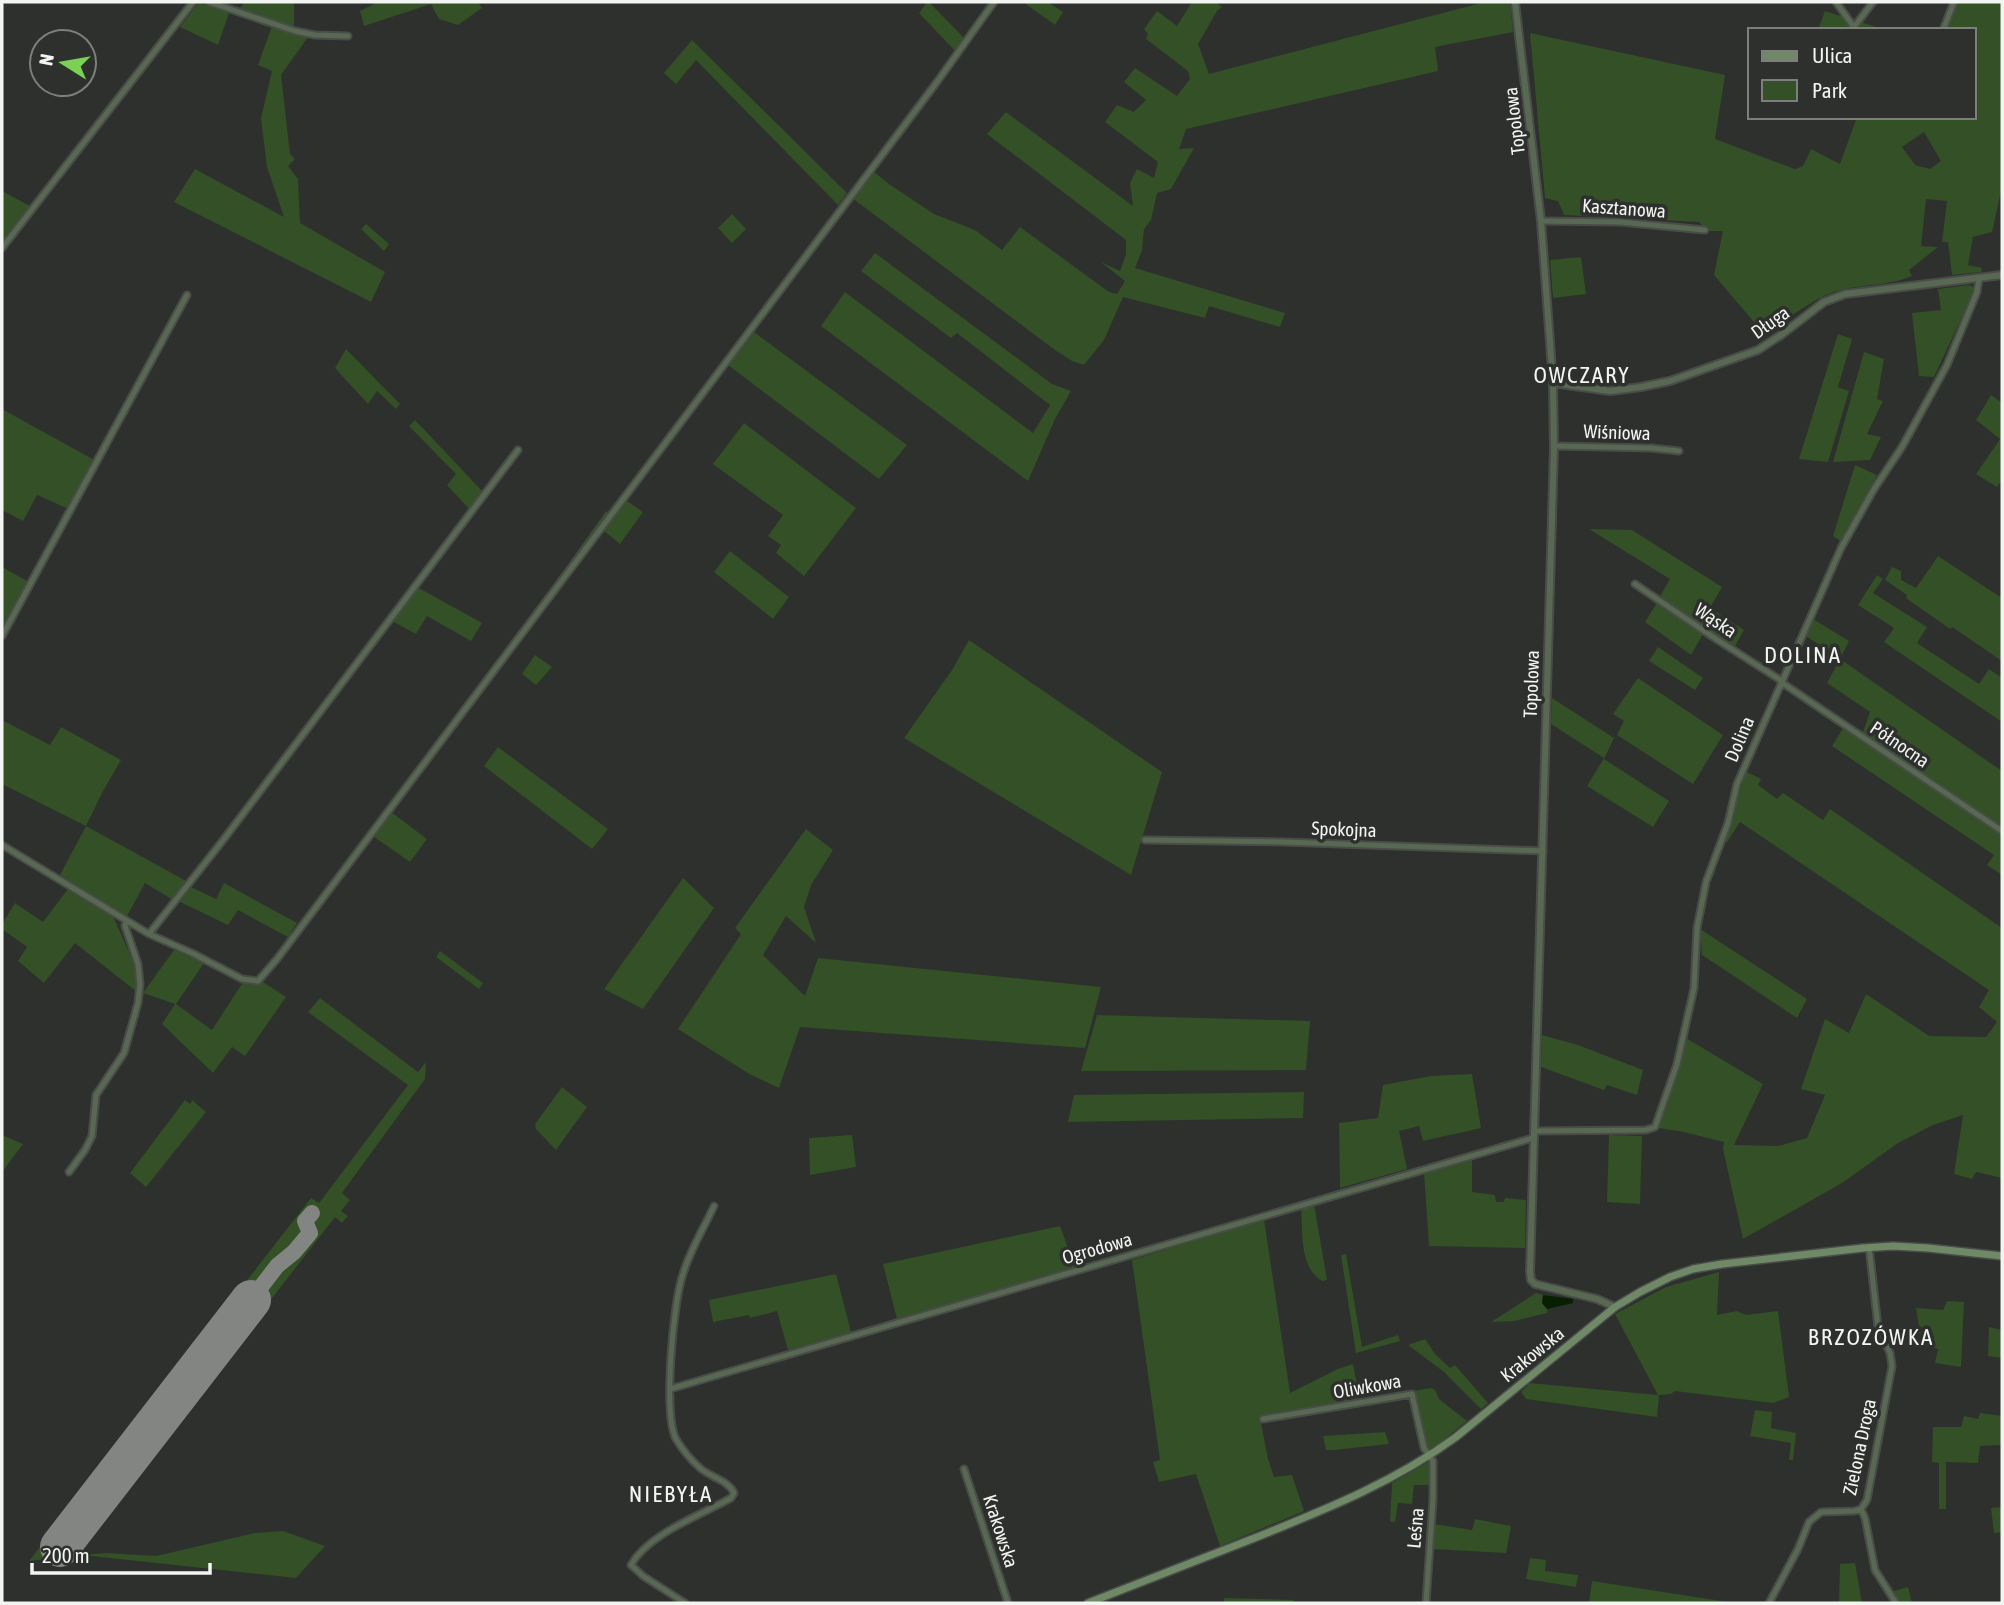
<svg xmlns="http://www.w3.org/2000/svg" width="2004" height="1605" viewBox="0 0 2004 1605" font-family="'Asap Condensed',sans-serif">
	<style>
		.green { fill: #335026; fill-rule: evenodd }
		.water { fill: #072000 }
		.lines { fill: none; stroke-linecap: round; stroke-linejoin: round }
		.taxiway { stroke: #828582; stroke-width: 16 }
		.runway { stroke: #828582; stroke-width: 40 }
		.minor-casing { stroke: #494c48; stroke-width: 9 }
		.tertiary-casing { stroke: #494c48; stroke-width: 10 }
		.secondary-casing { stroke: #494c48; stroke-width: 10 }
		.minor { stroke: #596853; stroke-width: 5 }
		.tertiary { stroke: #596853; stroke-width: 6 }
		.secondary { stroke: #6f8866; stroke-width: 7 }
		.labels { text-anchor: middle; stroke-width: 7; stroke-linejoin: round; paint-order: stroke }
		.street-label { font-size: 19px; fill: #f3f5f2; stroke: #2d302c }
		.quarter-label { font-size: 23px; letter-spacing: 2px; fill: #f3f5f2; stroke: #2d302c }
	</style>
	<rect width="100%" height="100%" fill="#2d302c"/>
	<path class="green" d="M199 2 229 13 218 45 180 27Z
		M245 2H294V29L239 9Z
		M378 2H478L482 8 458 25 439 19 431 4 364 26 360 11Z
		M927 2H929L965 39 956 52 919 13Z
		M1023 2H1048L1063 12 1055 25Z
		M1192 2H1216L1222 7 1217 11 1198 44 1209 74 1485 2H1510L1513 32 1435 47 1438 71 1186 129 1179 149 1194 148 1171 189 1157 193 1151 220 1144 229 1142 250 1135 268 1285 313 1280 327 1209 306 1205 318 1123 297 1104 340 1084 365 1072 361 1055 350 852 198 873 171 889 184 934 214 975 230 1002 250 1020 227 1109 292 1117 294 1125 281 1101 262 1120 271 1126 254V240L987 134 1006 112 1133 206 1130 183 1137 169 1154 178 1158 162 1105 122 1117 105 1134 112 1146 100 1124 82 1135 68 1177 96 1190 79 1188 71 1146 39 1148 34 1144 29 1157 11 1177 26Z
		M1956 2H2002V187L1992 232 1973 237 1968 265 1982 268 1981 272 1952 275 1948 242H1942L1947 201 1926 199 1921 246 1938 247 1909 270 1912 276C1890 286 1864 284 1841 290 1815 296 1787 320 1764 334L1714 275 1723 231H1708L1699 222 1564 215 1558 201 1545 198 1530 33 1725 75 1715 139 1795 169 1803 166 1811 149 1840 164 1857 117H1974V30H1942ZM1924 132 1941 161 1930 169 1915 165 1902 147Z
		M1825 11 1886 30H1818Z
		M272 26 308 37 281 75 290 154 295 159 288 166 298 179 300 223 385 272 371 302 174 202 195 169 284 217 267 167 261 118 272 71 258 65Z
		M692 40 847 193 838 205 696 60 676 84 664 73Z
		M2 191 30 206 2 243Z
		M732 214 746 229 732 243 718 228Z
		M366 224 389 244 384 251 361 229Z
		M875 253 1052 384 1071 391 1055 419 1028 481 821 326 845 292 1033 433 1050 405 957 333 951 338 861 271Z
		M1581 257 1586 294 1553 298 1550 260Z
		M1970 285 1975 289 1934 377 1919 376 1912 313 1941 310 1938 289Z
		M754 332 907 445 879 479 728 365Z
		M1838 334 1852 339 1838 387 1849 391 1828 462 1799 459Z
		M346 349 400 404 396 409 377 391 368 404 335 368Z
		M1864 352 1884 359 1877 399 1883 401 1867 434 1881 437 1870 460 1833 462Z
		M1991 395 2002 403V480L1997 487 1976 474 2000 439 1976 420Z
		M2 409 96 461 71 510 37 495 23 521 2 510Z
		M415 420 484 493 470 510 447 485 456 474 409 426Z
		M744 423 856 508 804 576 776 553 781 545 768 536 783 515 713 464Z
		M1855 465 1877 475 1840 541 1833 536Z
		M627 501 643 512 620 544 604 531Z
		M606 511 609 513 552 589 551 588Z
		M1589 529 1632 530 1722 587 1710 608 1744 630 1734 648 1659 598 1670 579Z
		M730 551 789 597 773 619 714 572Z
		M1938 556 2002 598V661L1952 627 1950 629 1906 598 1907 595 1885 580 1892 567 1901 571V580L1916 588Z
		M2 567 29 582 2 627Z
		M1877 575 1883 579 1873 593 1927 627 1917 643 1979 684 1989 669 2002 678V722L1884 642 1894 628 1858 605Z
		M417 587 482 623 471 641 427 616 416 634 392 621Z
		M1657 603 1703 634 1691 655 1645 622Z
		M1813 619 1849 641 1840 659 2002 771V875L1987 865 1994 855 1832 746 1847 722 1863 732 1870 712 1827 683 1840 659 1806 636Z
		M969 640 1162 772 1131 875 904 738 952 670Z
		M1658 647 1703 678 1695 690 1649 661Z
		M535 655 552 667 536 685 522 674Z
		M1638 678 1723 735 1693 784 1617 735 1624 721 1613 714Z
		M1552 698 1614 738 1604 759 1669 801 1653 827 1587 786 1604 758 1551 724Z
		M2 720 50 745 61 727 121 760 103 791 86 826 188 882 173 900 145 883 126 918 60 875 86 826 2 784Z
		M498 747 608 829 592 849 484 766Z
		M1745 771 1761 779 1758 785 1777 799 1783 793 1823 820 1830 809 2002 928V1178L1976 1172 1972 1179 1954 1174 1963 1115 1933 1125 1898 1143 1842 1183 1743 1239 1723 1149 1724 1142 1684 1132 1658 1128 1673 1088 1686 1038 1763 1084 1734 1145 1778 1146 1807 1138 1825 1095 1801 1089 1825 1019 1849 1033 1866 994 1929 1036 1986 1037 1997 1022 1979 1007 1989 990 1740 822 1727 842 1724 840 1733 816Z
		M391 812 427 839 410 862 373 836Z
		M806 829 833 850 811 885 804 907 816 943 786 916 763 955 805 996 818 958 1101 987 1085 1048 800 1027 779 1088 751 1075 678 1029 741 934 735 928Z
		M683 878 714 908 643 1009 604 989Z
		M224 883 297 923 288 937 238 910 228 925 180 902 191 887 216 899Z
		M68 889 113 916 136 968 137 992 75 943 44 983 18 961 27 947 2 929V924L15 903 43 922Z
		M1700 929 1807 999 1797 1018 1702 955Z
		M174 950 204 963 176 1004 212 1030 243 982 251 985 263 982 286 997 245 1056 232 1047 213 1073 162 1024 175 1004 143 993Z
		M440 951 483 983 479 989 436 957Z
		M320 998 418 1072 426 1062 425 1079 342 1193 350 1200 341 1211 348 1216 342 1223 335 1217 72 1556 29 1561 311 1198 319 1203 408 1085 308 1012Z
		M1097 1015 1310 1021 1306 1070 1081 1071Z
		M1542 1035 1578 1045 1643 1070 1637 1095 1607 1085 1604 1090 1541 1067Z
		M1472 1074 1481 1128 1423 1141 1419 1126 1399 1131 1407 1169 1340 1188 1339 1123 1378 1118 1383 1085 1431 1076Z
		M562 1087 587 1107 556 1150 536 1129 535 1124Z
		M1304 1092 1303 1118 1068 1122 1074 1095Z
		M185 1100 190 1104 192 1100 206 1112 146 1187 130 1173Z
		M2 1135 23 1144 2 1172Z
		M852 1135 856 1167 810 1175 809 1138Z
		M1609 1135 1642 1136 1640 1204 1607 1202Z
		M1472 1159V1192L1495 1195 1496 1202H1504L1505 1198 1526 1200 1525 1248 1429 1246 1424 1172Z
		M1314 1204 1327 1280 1322 1281C1299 1267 1303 1232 1301 1207Z
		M1264 1219 1290 1393 1338 1369 1353 1364 1360 1401 1260 1418 1268 1459 1274 1477 1292 1475 1304 1511 1220 1546 1196 1474 1159 1482 1153 1462 1160 1460 1132 1260Z
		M1060 1226 1075 1267 897 1319 883 1264Z
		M1346 1254 1362 1347 1398 1335 1400 1341 1356 1353 1341 1255Z
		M1719 1272 1717 1315 1737 1311 1746 1315 1778 1311 1789 1397 1773 1403 1675 1391 1671 1394 1659 1395 1657 1417 1526 1399 1521 1392 1530 1383 1658 1395 1615 1314 1666 1287Z
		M836 1274 851 1332 788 1350 777 1311 750 1318 749 1315 713 1322 709 1300Z
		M1536 1293 1543 1295 1542 1303 1547 1309V1313L1514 1321 1491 1322Z
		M1947 1301 1964 1302 1961 1367 1935 1363 1938 1349 1922 1346 1916 1308 1943 1310Z
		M1989 1327 2002 1330V1358L1988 1356Z
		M1425 1339 1435 1354 1450 1368 1455 1365 1488 1403 1481 1409 1444 1372 1408 1345Z
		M1431 1388 1435 1390 1439 1399 1467 1421 1432 1449 1427 1448 1413 1391Z
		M1755 1410 1772 1412 1771 1428 1796 1433 1793 1460H1789L1791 1443 1750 1436Z
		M1980 1413 2002 1416 2001 1445 1980 1446 1978 1463 1946 1462V1509H1939V1463L1932 1462 1933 1427H1961L1964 1416 1978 1419Z
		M1385 1432 1389 1444 1334 1450H1326L1323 1436Z
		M1430 1461V1485H1414L1412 1504 1398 1503 1395 1522H1390L1392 1483Z
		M2002 1507V1532L1994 1533 1991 1508Z
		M1475 1519 1511 1526 1506 1553 1432 1549 1434 1524 1472 1530Z
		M283 1531 325 1546 296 1578 82 1555 106 1553 156 1556 255 1533Z
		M1530 1558 1546 1560 1545 1571 1578 1575 1576 1587 1526 1579Z
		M1855 1563 1862 1603H1839L1840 1564Z
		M1592 1581 1728 1602V1603H1589Z
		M1908 1587 1912 1603H1899L1891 1592Z
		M1224 1598 1294 1600 1293 1603H1224Z"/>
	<path class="water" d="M1543 1295 1573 1299V1303L1547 1309 1542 1303Z"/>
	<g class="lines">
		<path class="taxiway" d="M251 1300 277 1266 294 1252 310 1233 305 1221 312 1213"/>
		<path class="runway" d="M60 1547 251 1300"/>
		<g class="minor-casing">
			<path id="minor" d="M209 2 295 31 315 35 348 36
				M1836 2 1856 30
				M1854 27 1873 2
				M1943 30 1954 2
				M1541 221 1620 222 1705 230
				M2 248 193 2
				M1554 446 1651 448 1679 451
				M1635 584 1716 639 1782 681
				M2 636 187 295
				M1781 682 2002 831
				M1145 840 1283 842 1543 851
				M2 845 149 934 192 953 242 979 258 981 277 959 937 82 994 2
				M149 934 224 839 518 450
				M1534 1131 1646 1130 1655 1127 1677 1064 1694 988 1697 928 1706 882 1728 823 1737 784 1841 548 1874 489 1902 447 1947 365 1977 292 1979 279
				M69 1172 85 1150 92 1136 96 1095 124 1053 138 1003 140 984 138 964 125 926 126 921
				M670 1389 1533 1138
				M1263 1419 1412 1394 1424 1448 1433 1461V1499L1426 1603
				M964 1469 1008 1603
				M1861 1509 1865 1518 1875 1570 1896 1603
				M685 1603 643 1576 631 1565C648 1534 701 1515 731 1498L734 1493C728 1480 710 1477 700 1468 691 1460 682 1449 676 1439 663 1414 673 1302 683 1274 690 1250 704 1228 714 1206
				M1769 1603 1798 1549 1809 1522 1821 1512 1854 1511 1861 1509 1867 1500 1892 1366 1890 1353 1878 1327 1869 1247"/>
		</g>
		<g class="tertiary-casing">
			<path id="tertiary" d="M1515 2 1541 221 1553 383 1554 448 1530 1272 1531 1280 1535 1284 1597 1299 1615 1307
				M1553 383 1610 391 1641 387 1670 381 1758 350 1781 335 1824 302 1845 294 2002 275"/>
		</g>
		<g class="secondary-casing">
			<path id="secondary" d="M1088 1603C1143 1582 1197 1560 1252 1539 1324 1510 1393 1483 1456 1437L1615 1307 1640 1292 1670 1277 1693 1269 1722 1264 1863 1248 1893 1246 1928 1248 2002 1256"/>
		</g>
		<use href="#minor" class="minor"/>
		<use href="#tertiary" class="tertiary"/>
		<use href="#secondary" class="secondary"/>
	</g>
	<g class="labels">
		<g class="street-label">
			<text transform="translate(1514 121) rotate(-97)" y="7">Topolowa</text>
			<text transform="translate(1624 208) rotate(4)" y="7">Kasztanowa</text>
			<text transform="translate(1770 322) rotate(-35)" y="7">Długa</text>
			<text transform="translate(1617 432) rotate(2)" y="7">Wiśniowa</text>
			<text transform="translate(1716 620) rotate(34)" y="7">Wąska</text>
			<text transform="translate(1531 684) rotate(-88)" y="7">Topolowa</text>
			<text transform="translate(1739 739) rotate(-67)" y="7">Dolina</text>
			<text transform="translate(1900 744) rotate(34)" y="7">Północna</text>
			<text transform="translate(1344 829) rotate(2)" y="7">Spokojna</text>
			<text transform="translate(1097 1248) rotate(-16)" y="7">Ogrodowa</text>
			<text transform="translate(1532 1354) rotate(-39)" y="7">Krakowska</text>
			<text transform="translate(1367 1386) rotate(-10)" y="7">Oliwkowa</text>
			<text transform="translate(1859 1447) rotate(-78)" y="7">Zielona Droga</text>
			<text transform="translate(1415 1528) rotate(-85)" y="7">Leśna</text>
			<text transform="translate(1001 1531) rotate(72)" y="7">Krakowska</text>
		</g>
		<g class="quarter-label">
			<text x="1582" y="383">OWCZARY</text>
			<text x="1803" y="663">DOLINA</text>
			<text x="1871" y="1345">BRZOZÓWKA</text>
			<text x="671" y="1502">NIEBYŁA</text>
		</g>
	</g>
	<rect width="2004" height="1605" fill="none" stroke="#f3f5f2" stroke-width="7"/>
	<rect x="1748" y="28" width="228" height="91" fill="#2d302c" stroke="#7c7f7b" stroke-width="2"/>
	<rect x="1762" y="51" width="35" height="10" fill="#6f8866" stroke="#7c7f7b" stroke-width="2"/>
	<text x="1812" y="63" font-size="21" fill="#f3f5f2">Ulica</text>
	<rect x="1762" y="80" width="35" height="21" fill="#335026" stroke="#7c7f7b" stroke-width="2"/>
	<text x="1812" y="98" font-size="21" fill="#f3f5f2">Park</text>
	<g transform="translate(63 63) rotate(281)"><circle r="33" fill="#2d302c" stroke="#7c7f7b" stroke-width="2"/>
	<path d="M0-5L12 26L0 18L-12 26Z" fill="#7cd155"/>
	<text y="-10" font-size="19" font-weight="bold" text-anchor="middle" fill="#f3f5f2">N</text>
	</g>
	<path d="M32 1563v10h178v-10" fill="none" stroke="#f3f5f2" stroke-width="3.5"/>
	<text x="42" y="1563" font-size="21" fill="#f3f5f2" stroke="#2d302c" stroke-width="5" paint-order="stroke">200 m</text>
</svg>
